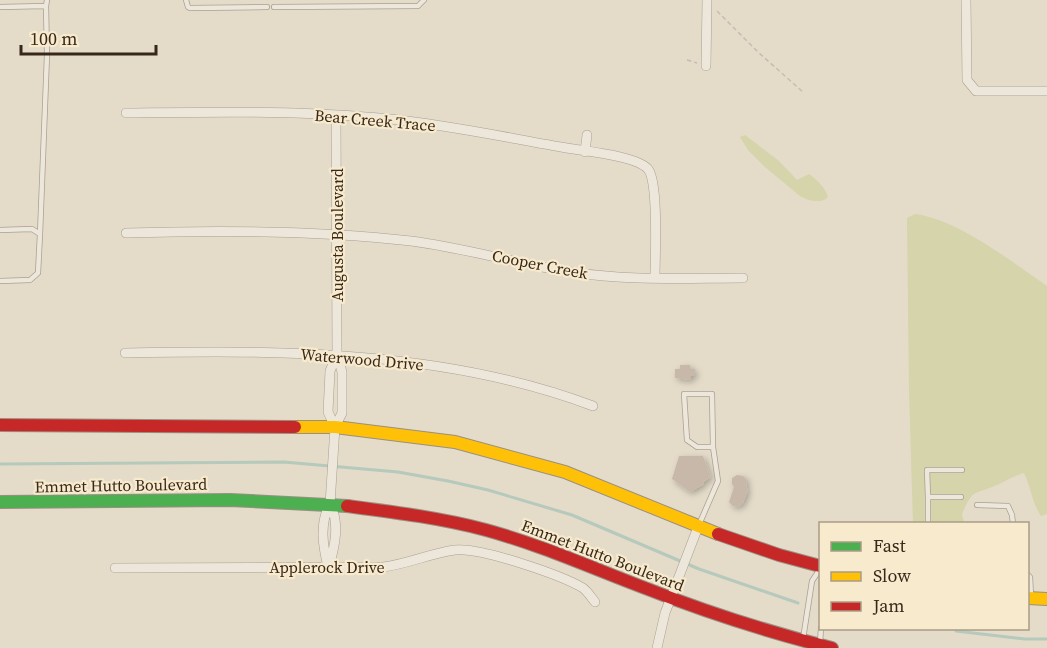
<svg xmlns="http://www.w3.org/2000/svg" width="1047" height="648" viewBox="0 0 1047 648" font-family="'Source Serif 4',serif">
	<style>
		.green { fill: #d5d4aa }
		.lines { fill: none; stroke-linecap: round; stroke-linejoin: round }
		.stream { stroke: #b5c9bc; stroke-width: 3 }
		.building { fill: #c8b8aa; filter: url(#shadow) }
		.lane-casing { stroke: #a9a093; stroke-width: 6 }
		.street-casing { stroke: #a9a093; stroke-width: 10 }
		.fast-casing { stroke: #998f83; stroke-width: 14 }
		.slow-casing { stroke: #998f83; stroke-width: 14 }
		.jam-casing { stroke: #998f83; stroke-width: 14 }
		.path { stroke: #c4bdb2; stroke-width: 1.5; stroke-dasharray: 4.5 3; stroke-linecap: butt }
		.lane { stroke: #ece6db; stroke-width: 4.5 }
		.street { stroke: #ece6db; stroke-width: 9 }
		.fast { stroke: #4caf50; stroke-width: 12 }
		.slow { stroke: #ffc107; stroke-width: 12 }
		.jam { stroke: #c62828; stroke-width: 12 }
		.labels { text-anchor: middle; stroke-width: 4.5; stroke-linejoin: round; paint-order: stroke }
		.street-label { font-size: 16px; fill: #37281b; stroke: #f7eacd }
	</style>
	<defs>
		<filter id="shadow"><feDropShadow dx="2.5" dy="2.5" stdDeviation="3" flood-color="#0004"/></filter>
	</defs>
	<rect width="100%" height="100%" fill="#e4dbc9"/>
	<path class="green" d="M745 135 779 161 797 180 809 174C817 180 825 187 828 197 821 204 808 201 800 196L765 167 748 150 740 137Z
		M915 214C957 219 1012 262 1047 286V514L1041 516C1032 503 1031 487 1024 473 1014 476 1006 481 997 485 974 495 973 488 962 514L964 523H913L909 391 907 218Z"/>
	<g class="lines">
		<path class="stream" d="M0 464 284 462 398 472 448 481 488 490 572 515 699 569 798 603
			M956 631 1025 639H1047"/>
	</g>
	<path class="building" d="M680 365H690V369H695V376H691V380L675 378V369H680Z
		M679 456H703L711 477 703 482 704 484 690 492 672 479Z
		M737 475 743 476 747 480 746 487 748 490 743 503 738 507 733 506 729 502 734 487 732 484V478Z"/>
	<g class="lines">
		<g class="lane-casing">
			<path id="lane" d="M186 0 188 7 190 8 267 7
				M0 7 46 6 47 0
				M274 7 418 6 424 0
				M0 230 32 229 40 234 38 273 30 280 0 281
				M40 234 47 55 46 6
				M928 497 927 470H962
				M977 505 1008 506 1012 515 1013 524
				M928 524V497H961
				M698 527 718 481 713 447 712 394H684L687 440 697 447H713
				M1028 575 1030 577 1031 596
				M803 639 812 581 818 572 819 566
				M820 643 821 628"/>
		</g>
		<g class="street-casing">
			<path id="street" d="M966 0 967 80 976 91H1047
				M706 66 707 0
				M126 113C213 112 303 110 390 119 448 125 504 137 561 147 581 151 636 155 648 169 659 183 655 257 655 278
				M585 152 587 135
				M126 233C220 230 317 230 411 241 465 248 518 264 571 272 628 281 686 278 743 278
				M125 353C282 350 444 350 593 406
				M335 427 342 413V372L337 354 336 115
				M329 566C335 546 340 523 330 504
				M328 567C323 546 319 524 330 504L335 427 328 412 330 371 337 354
				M115 568 383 567C408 564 431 553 455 550 480 547 561 575 583 588 588 592 591 597 595 602
				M657 648 665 613 698 527"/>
		</g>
		<g class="fast-casing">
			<path id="fast" d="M0 502 230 500 347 506"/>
		</g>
		<g class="slow-casing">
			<path id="slow" d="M295 427H335L455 442 565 472 718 534
				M1028 598 1047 599"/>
		</g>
		<g class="jam-casing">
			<path id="jam" d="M0 425 295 427
				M347 506C393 512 441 518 486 530 541 545 592 568 645 588 706 612 768 632 832 648
				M718 534 779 555 820 566"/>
		</g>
		<path class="path" d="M717 11 758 52 804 93
			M687 60 697 63"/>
		<use href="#lane" class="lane"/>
		<use href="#street" class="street"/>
		<use href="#fast" class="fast"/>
		<use href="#slow" class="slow"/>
		<use href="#jam" class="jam"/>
	</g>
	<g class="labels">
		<g class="street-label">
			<text transform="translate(375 120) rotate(5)" y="6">Bear Creek Trace</text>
			<text transform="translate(337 235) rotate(-90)" y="6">Augusta Boulevard</text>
			<text transform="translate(540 264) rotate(11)" y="6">Cooper Creek</text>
			<text transform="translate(362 359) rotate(5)" y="6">Waterwood Drive</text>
			<text transform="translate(121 485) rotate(-1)" y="6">Emmet Hutto Boulevard</text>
			<text transform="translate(603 555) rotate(21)" y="6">Emmet Hutto Boulevard</text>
			<text x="327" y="573">Applerock Drive</text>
		</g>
	</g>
	<rect x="819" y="522" width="210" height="108" fill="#f7eacd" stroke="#aa9c86" stroke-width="1.5"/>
	<rect x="831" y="542" width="30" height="9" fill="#4caf50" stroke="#aa9c86" stroke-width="1.5"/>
	<text x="873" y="552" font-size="18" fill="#37281b">Fast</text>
	<rect x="831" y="572" width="30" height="9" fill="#ffc107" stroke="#aa9c86" stroke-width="1.5"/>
	<text x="873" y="582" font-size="18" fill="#37281b">Slow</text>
	<rect x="831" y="602" width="30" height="9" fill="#c62828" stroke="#aa9c86" stroke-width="1.5"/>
	<text x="873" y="612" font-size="18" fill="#37281b">Jam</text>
	<path d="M21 45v9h135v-9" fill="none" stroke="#37281b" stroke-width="3"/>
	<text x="30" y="45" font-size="18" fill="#37281b" stroke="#f7eacd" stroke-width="4.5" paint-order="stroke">100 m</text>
</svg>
